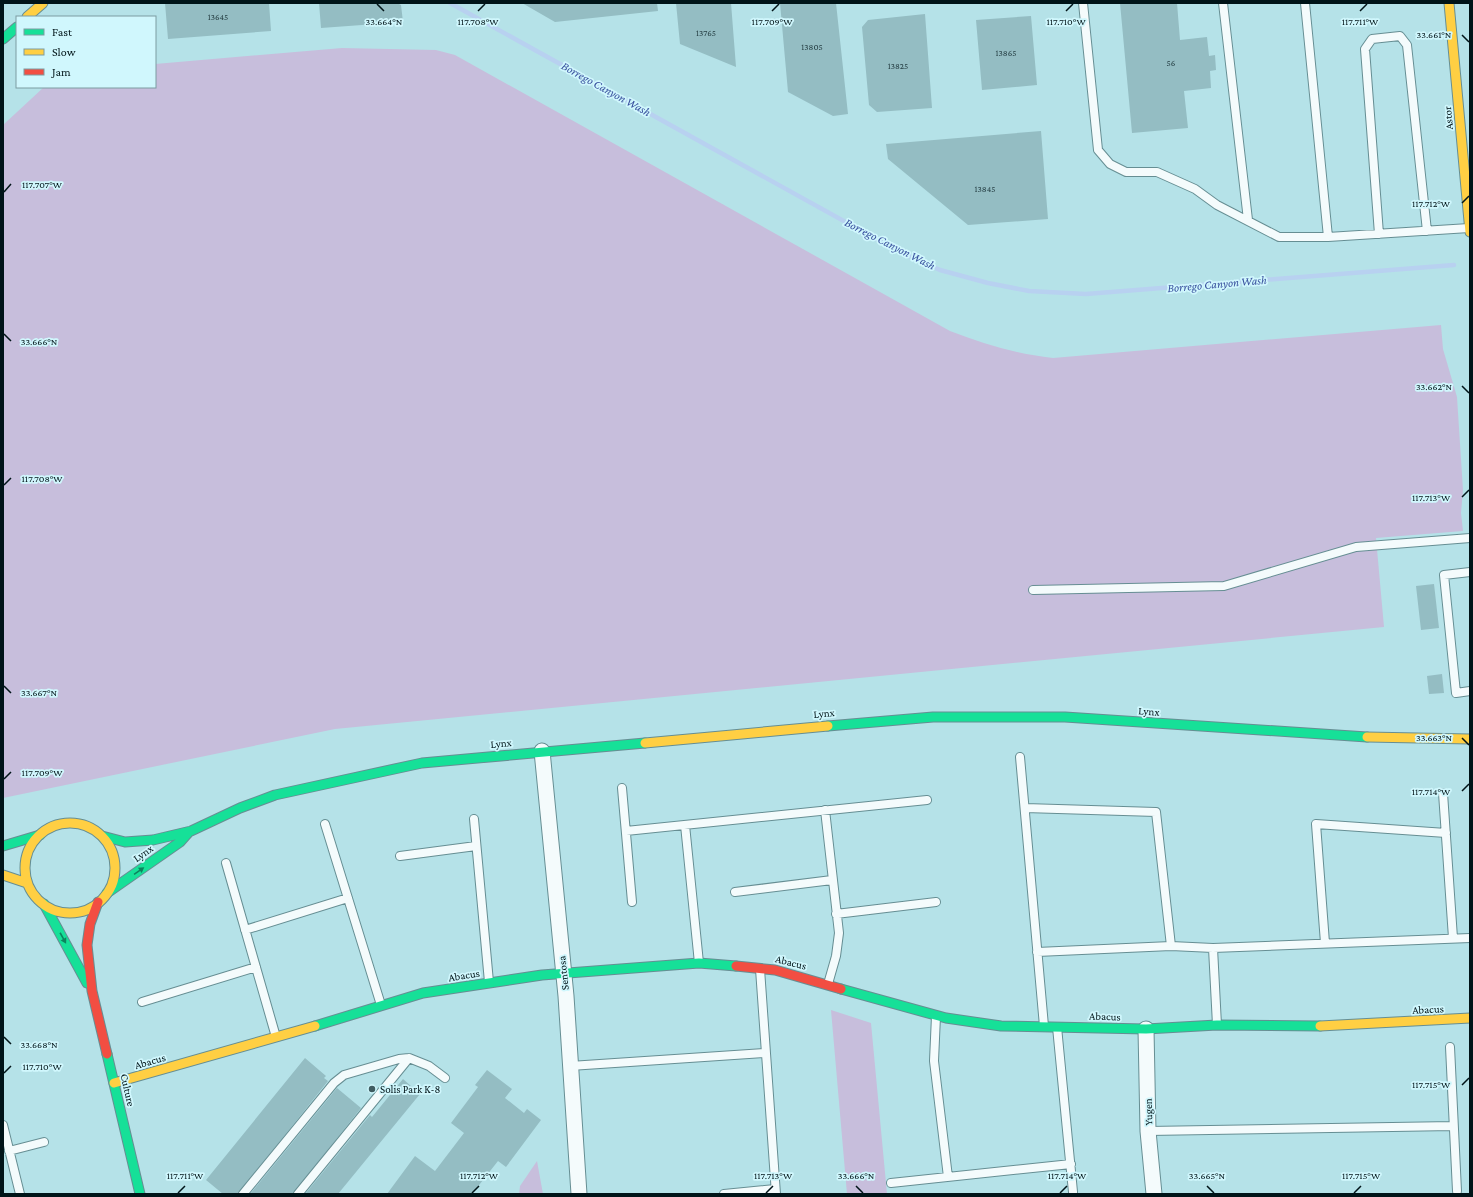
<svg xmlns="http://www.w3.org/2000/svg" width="1473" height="1197" viewBox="0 0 1473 1197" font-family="'Crimson Pro',serif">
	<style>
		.green { fill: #c7bedc }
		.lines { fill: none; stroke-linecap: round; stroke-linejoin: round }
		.stream { stroke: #b8d1f0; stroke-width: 4.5 }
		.building { fill: #94bdc3 }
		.lane-casing { stroke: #668e93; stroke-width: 10 }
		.street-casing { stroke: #668e93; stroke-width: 17 }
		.fast-casing { stroke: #668e93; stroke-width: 11 }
		.slow-casing { stroke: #668e93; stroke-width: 11 }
		.jam-casing { stroke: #668e93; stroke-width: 11 }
		.lane { stroke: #f4fbfc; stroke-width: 8 }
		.street { stroke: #f4fbfc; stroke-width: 15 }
		.fast { stroke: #16e098; stroke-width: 9 }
		.slow { stroke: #ffcf43; stroke-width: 9 }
		.jam { stroke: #f24e42; stroke-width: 9 }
		.oneway { fill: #0c845e }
		.ticks { fill: none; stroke: #001418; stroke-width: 1.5 }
		.poi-dot { fill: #3f5c61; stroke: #d0f7fd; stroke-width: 1.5 }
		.labels { text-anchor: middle; stroke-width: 3.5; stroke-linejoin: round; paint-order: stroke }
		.number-label { font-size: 9px; fill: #253e43 }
		.street-label { font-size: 11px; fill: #001418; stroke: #d0f7fd }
		.poi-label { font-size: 11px; fill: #001418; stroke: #d0f7fd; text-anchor: start }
		.water-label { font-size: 12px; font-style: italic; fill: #374f9d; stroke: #d0f7fd }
		.ticks-label { font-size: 10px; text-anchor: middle; fill: #001418; stroke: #d0f7fd; stroke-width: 3.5; stroke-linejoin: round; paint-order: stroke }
	</style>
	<rect width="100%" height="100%" fill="#b5e2e8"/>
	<path class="green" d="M342 48 436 50 455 55 950 331C984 344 1016 354 1053 358L1441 325 1443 349 1457 397 1463 490 1461 513 1463 531 1376 538 1384 627 335 729 3 798V125L44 87H155V64Z
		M831 1010 871 1023 887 1194H847Z
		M537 1161 543 1194H519L520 1186Z"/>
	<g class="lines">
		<path class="stream" d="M450 3 898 251 940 270 988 283 1029 291 1086 294 1454 265"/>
	</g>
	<path class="building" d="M165 3H269L271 31 168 39Z
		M319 3H397L401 5 403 22 321 28Z
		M522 3H657L658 11 555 22Z
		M676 3H731L736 67 680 44Z
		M780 3H836L848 114 833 116 788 92Z
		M1120 3H1177L1180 40 1207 37 1209 56 1215 55 1216 70 1210 71 1211 88 1184 91 1188 128 1132 133Z
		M925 14 932 108 877 112 869 105 862 27 868 20Z
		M1031 16 1037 85 982 90 976 20Z
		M1041 131 1048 219 968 225 888 159 886 144Z
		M1434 584 1439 628 1421 630 1416 586Z
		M1442 674 1444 693 1429 694 1427 676Z
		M305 1058 326 1076 324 1078 328 1081 238 1194H223L206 1180Z
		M487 1070 512 1089 505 1098 524 1113 527 1109 541 1120 506 1167 498 1161 472 1194H387L415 1156 435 1171 464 1133 451 1123 478 1087 475 1085Z
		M403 1079 420 1094 338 1194H305L370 1115 372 1117Z
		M337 1088 361 1108 293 1194H250Z"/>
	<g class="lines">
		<g class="lane-casing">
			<path id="lane" d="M1083 3 1098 150 1110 164 1126 172H1157L1195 189 1217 205 1279 237H1328L1469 228
				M1223 3 1248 220
				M1305 3 1328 237
				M1379 234 1365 49 1372 39 1400 36 1407 45 1427 231
				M1470 572 1444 575 1456 693 1470 691
				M1033 590 1224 586 1356 547 1470 538
				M1020 757 1044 1026
				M622 788 632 902
				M1443 793 1453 938
				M1025 808 1156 812 1171 946
				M825 810 839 933 836 956 828 984
				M474 819 489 982
				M325 824 381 1005
				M685 825 699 963
				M626 831 927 800
				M400 856 476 846
				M226 863 276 1037
				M735 892 832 880
				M836 914 936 902
				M245 930 348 898
				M1325 943 1316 824 1446 833
				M1213 948 1217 1025
				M1037 952 1171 946 1213 948 1470 938
				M760 969 776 1194
				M142 1002 256 967
				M936 1016 934 1061 948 1177
				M1057 1027 1073 1192
				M1450 1047 1457 1191
				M570 1066 765 1053
				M3 1125 20 1194
				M1148 1131 1453 1126
				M9 1151 44 1142
				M891 1183 1071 1164
				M243 1194 334 1083 344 1075 399 1059 409 1058 429 1066 445 1078
				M298 1194 409 1058
				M724 1194 775 1189"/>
		</g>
		<g class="street-casing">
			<path id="street" d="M542 751 566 996 579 1194
				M1146 1029 1148 1131 1154 1194"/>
		</g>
		<g class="fast-casing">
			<path id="fast" d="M3 39 17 27
				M828 726 933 717H1065L1367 737
				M102 836 125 842 153 840 191 831 240 808 275 795 422 763 645 743
				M3 846 40 835
				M107 893 180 842 188 833
				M44 904 87 983
				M841 989 946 1018 1001 1026 1146 1029 1217 1025 1320 1026
				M315 1026 423 993 542 975 699 963 736 966
				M107 1054 140 1194"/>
		</g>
		<g class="slow-casing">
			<path id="slow" d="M1449 3 1470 232
				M27 17 43 3
				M1367 737 1470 739
				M645 743 828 726
				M25 868a45 45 0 1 1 90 0a45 45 0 1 1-90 0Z
				M3 875 27 883
				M1320 1026 1470 1018
				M114 1083 315 1026"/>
		</g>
		<g class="jam-casing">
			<path id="jam" d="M98 902 90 924 87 945 92 991 107 1054
				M736 966 775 970 841 989"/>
		</g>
		<use href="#lane" class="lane"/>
		<use href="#street" class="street"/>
		<use href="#fast" class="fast"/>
		<use href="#slow" class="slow"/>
		<use href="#jam" class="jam"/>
	</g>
	<defs><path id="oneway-solid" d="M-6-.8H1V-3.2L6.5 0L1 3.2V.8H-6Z"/></defs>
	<g class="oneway">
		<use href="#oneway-solid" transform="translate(139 871) rotate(-35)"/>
		<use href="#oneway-solid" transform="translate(63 938) rotate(61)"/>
	</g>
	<path class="ticks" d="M377 4 384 11M478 11 485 4M772 11 779 4M1066 11 1073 4M1360 11 1367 4M1462 35 1469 42M4 192 11 184M1462 203 1469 196M4 334 11 341M1462 386 1469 393M4 485 11 478M1462 497 1469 490M4 686 11 693M1462 738 1469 745M4 779 11 772M1462 791 1469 784M4 1037 11 1044M4 1073 11 1066M1462 1085 1469 1078M856 1186 863 1193M1207 1186 1214 1193M178 1193 185 1186M472 1193 479 1186M766 1193 773 1186M1060 1193 1067 1186M1354 1193 1361 1186"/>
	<circle class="poi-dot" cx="372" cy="1089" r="4"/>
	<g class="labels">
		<g class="number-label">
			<text x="218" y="20">13645</text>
			<text x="706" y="36">13765</text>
			<text x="812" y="50">13805</text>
			<text x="1006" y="56">13865</text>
			<text x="1171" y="66">56</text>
			<text x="898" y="69">13825</text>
			<text x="985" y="192">13845</text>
		</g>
		<g class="street-label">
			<text transform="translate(1448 118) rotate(-95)" y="4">Astor</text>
			<text transform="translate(1149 711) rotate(4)" y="4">Lynx</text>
			<text transform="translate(824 713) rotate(-5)" y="4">Lynx</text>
			<text transform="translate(501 743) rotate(-5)" y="4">Lynx</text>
			<text transform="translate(143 853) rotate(-35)" y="4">Lynx</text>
			<text transform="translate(791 962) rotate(14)" y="4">Abacus</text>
			<text transform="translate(563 973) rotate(-96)" y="4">Sentosa</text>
			<text transform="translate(464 975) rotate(-9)" y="4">Abacus</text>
			<text transform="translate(1428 1009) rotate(-3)" y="4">Abacus</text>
			<text transform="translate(1105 1016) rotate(2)" y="4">Abacus</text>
			<text transform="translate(150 1061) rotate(-16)" y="4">Abacus</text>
			<text transform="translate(128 1090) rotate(77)" y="4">Culture</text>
			<text transform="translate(1148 1112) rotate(-91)" y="4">Yugen</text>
		</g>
		<g class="poi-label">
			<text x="380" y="1093">Solis Park K-8</text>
		</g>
		<g class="water-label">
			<text transform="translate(606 89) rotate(29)" y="4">Borrego Canyon Wash</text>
			<text transform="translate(890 244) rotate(27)" y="4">Borrego Canyon Wash</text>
			<text transform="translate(1217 284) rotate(-5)" y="4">Borrego Canyon Wash</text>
		</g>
	</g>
	<g class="ticks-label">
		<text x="384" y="25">33.664°N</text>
		<text x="478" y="25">117.708°W</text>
		<text x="772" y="25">117.709°W</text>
		<text x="1360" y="25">117.711°W</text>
		<text x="1066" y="25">117.710°W</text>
		<text x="1434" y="38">33.661°N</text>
		<text x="42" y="188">117.707°W</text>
		<text x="1431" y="207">117.712°W</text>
		<text x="39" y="345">33.666°N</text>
		<text x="1434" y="390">33.662°N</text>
		<text x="42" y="482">117.708°W</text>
		<text x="1431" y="501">117.713°W</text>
		<text x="39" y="696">33.667°N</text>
		<text x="1434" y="741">33.663°N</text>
		<text x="42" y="776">117.709°W</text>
		<text x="1431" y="795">117.714°W</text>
		<text x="39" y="1048">33.668°N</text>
		<text x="42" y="1070">117.710°W</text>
		<text x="1431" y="1088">117.715°W</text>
		<text x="185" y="1179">117.711°W</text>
		<text x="479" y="1179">117.712°W</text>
		<text x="773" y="1179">117.713°W</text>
		<text x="856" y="1179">33.666°N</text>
		<text x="1067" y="1179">117.714°W</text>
		<text x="1207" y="1179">33.665°N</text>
		<text x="1361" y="1179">117.715°W</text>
	</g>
	<rect width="1473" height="1197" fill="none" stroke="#001418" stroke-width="8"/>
	<rect x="16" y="16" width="140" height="72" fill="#d0f7fd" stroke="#7d9ca1"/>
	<rect x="24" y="29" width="20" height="6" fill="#16e098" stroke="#7d9ca1"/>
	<text x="52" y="36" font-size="12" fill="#001418">Fast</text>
	<rect x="24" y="49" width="20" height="6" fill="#ffcf43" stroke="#7d9ca1"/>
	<text x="52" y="56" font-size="12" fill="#001418">Slow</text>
	<rect x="24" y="69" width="20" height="6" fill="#f24e42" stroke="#7d9ca1"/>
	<text x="52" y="76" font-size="12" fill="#001418">Jam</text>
</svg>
